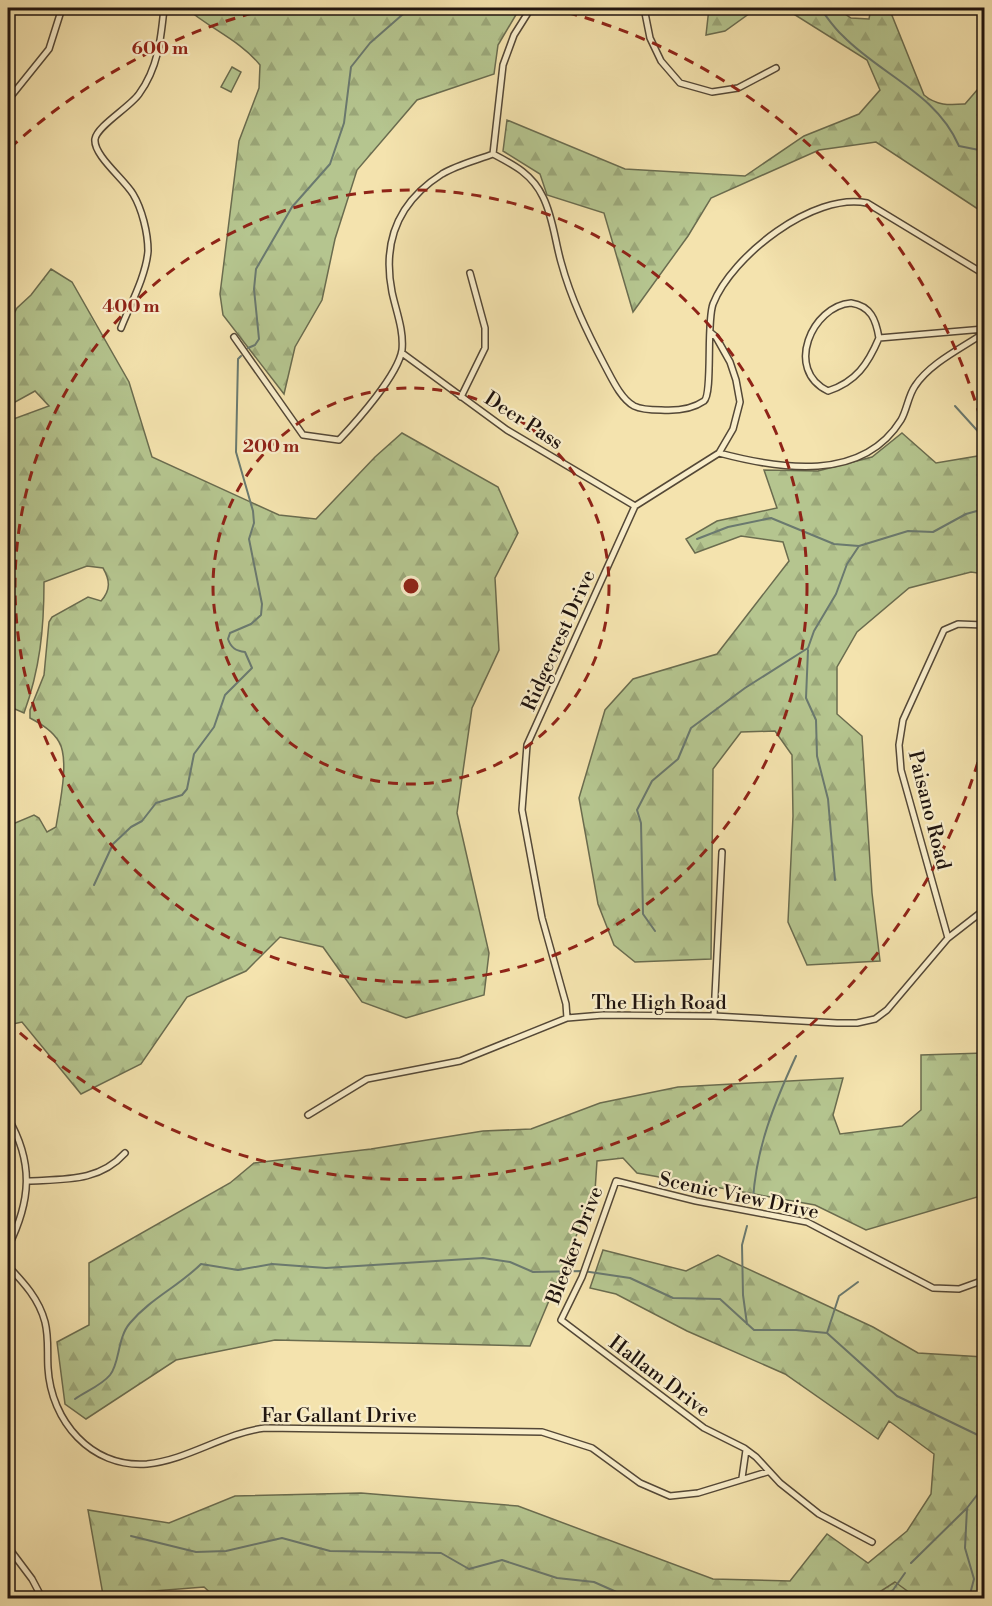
<svg xmlns="http://www.w3.org/2000/svg" width="992" height="1606" viewBox="0 0 992 1606" font-family="'Libre Bodoni',serif">
	<style>
		.forest { fill: url(#forest-firs); stroke: #6a6c4f; stroke-width: 1.5 }
		.park { fill: url(#park-crowns); stroke: #6a6c4f; stroke-width: 1.5 }
		.garden { fill: #b5c58f; stroke: #6a6c4f; stroke-width: 1.5 }
		.lines { fill: none; stroke-linecap: round; stroke-linejoin: round }
		.stream { stroke: #6a796f; stroke-width: 2 }
		.street-casing { stroke: #544837; stroke-width: 8 }
		.secondary-casing { stroke: #1f140f; stroke-width: 10 }
		.street { stroke: #f8edca; stroke-width: 5 }
		.secondary { stroke: #f8edca; stroke-width: 8 }
		.ring { fill: none; stroke: #8f2418; stroke-width: 3; stroke-dasharray: 10 8 }
		.labels { text-anchor: middle; stroke-width: 4.5; stroke-linejoin: round; paint-order: stroke }
		.street-label { font-size: 20px; fill: #1f140f; stroke: #f8edca }
		.centre { fill: #8f2418; stroke: #f8edca; stroke-width: 3 }
		.ring-label { font-size: 18px; text-anchor: middle; font-weight: bold; fill: #8f2418; stroke: #f8edca; stroke-width: 4.5; stroke-linejoin: round; paint-order: stroke }
	</style>
	<defs>
		<pattern id="forest-firs" width="22" height="20" patternUnits="userSpaceOnUse" patternTransform="scale(1.5)"><rect width="22" height="20" fill="#b5c58f"/><path d="M5 1l3.5 6h-7zM16 11l3.5 6h-7z" fill="#9ba87a"/></pattern>
		<pattern id="park-crowns" width="20" height="18" patternUnits="userSpaceOnUse" patternTransform="scale(1.5)"><rect width="20" height="18" fill="#b5c58f"/><path d="M2 6a3 3 0 1 1 6 0M12 15a3 3 0 1 1 6 0" fill="none" stroke="#9ba87a"/></pattern>
	</defs>
	<rect width="100%" height="100%" fill="#f4e3ae"/>
	<filter id="stains"><feTurbulence type="fractalNoise" baseFrequency=".00333" numOctaves="4"/><feColorMatrix values="0 0 0 0 .2 0 0 0 0 .09 0 0 0 0 .02 0 0 0 .5 -.17"/></filter>
	<radialGradient id="worn" r=".72"><stop offset=".6" stop-color="#630" stop-opacity="0"/><stop offset="1" stop-color="#630" stop-opacity=".3"/></radialGradient>
	<path class="forest" d="M186 8H520L498 45 494 74 417 100 357 170 335 239 322 300 295 347 284 394 223 315 220 294 239 141 259 88 260 65C241 41 209 28 186 8Z
		M709 8H757L725 31 706 35Z
		M784 8H836L851 18 869 19 871 8H889L924 95C937 106 949 105 965 104L984 82V213L876 142 819 150 711 198 688 236 633 312 604 213 547 195 540 174 503 151 507 120 625 169 745 176 804 136 859 114 880 90 867 60Z
		M51 269 72 282 129 382 152 457 279 515 316 519 375 457 402 433 498 487 518 533 495 578 499 650 472 708 457 813 489 953 484 995 406 1018 362 1002 323 947 280 937 246 971 187 997 141 1064 81 1094 22 1022 8 1025V826L34 815 39 818 47 832 56 827C59 807 70 760 59 742 53 731 41 724 30 718V710L44 675 49 622 52 617 88 597 101 601C111 590 110 580 103 568L87 566 44 582C44 629 40 669 24 713L8 706V421L49 406 35 391 8 406V325L17 308 31 295Z
		M902 433 936 463 984 455V574L971 572 909 588 857 632 837 667V714L862 736 872 893 880 961 807 965 788 922 793 816 792 755 775 731 741 732 713 769 711 959 635 962 614 945 598 904 579 798 605 710 633 679 717 654 789 561 783 542 741 536 695 553 686 539 717 521 777 508 764 470 818 471 872 457Z
		M984 1053V1195L866 1230 815 1205 637 1173 623 1158 597 1161 595 1191 530 1346 275 1340 176 1360 86 1419 65 1404 57 1342 89 1325V1263L230 1183 254 1163 371 1149 483 1131 531 1129 600 1103 678 1087 843 1078 833 1115 840 1134 902 1126 921 1110V1055Z
		M603 1250 686 1271 718 1255 873 1327 918 1353 984 1357V1598H216L204 1587 103 1595 88 1510 169 1523 235 1496 361 1493 518 1506 713 1579 790 1581 827 1534 868 1563 907 1531 931 1494 934 1454 889 1421 878 1439 785 1374 687 1331 616 1294 590 1288Z"/>
	<path class="park" d="M895 1582 917 1598H870Z"/>
	<path class="garden" d="M232 67 241 72 231 92 221 87Z"/>
	<g class="lines">
		<path class="stream" d="M820 8C827 17 834 28 843 36 881 75 936 93 959 146L984 151
			M248 348 255 345 259 339 254 289 256 269 292 207 330 164 344 123 351 67 370 43 410 8
			M955 406 984 438
			M697 539 728 527 771 518 834 544 859 546 908 531 933 532 966 514 984 509
			M808 650 806 698 816 720 817 756 828 799 835 880
			M94 885 113 844 131 827 142 821 156 803 182 795 187 789 194 754 214 727 225 695 252 668 245 652C236 651 231 648 228 639L230 633 251 624 261 615 262 604 249 539 254 523 253 511 236 452 238 359 241 356
			M655 931 643 914 641 823 637 810 652 781 678 759 691 728 745 688 808 648 814 631 836 594 847 564 859 546
			M753 1200C756 1148 774 1104 796 1056
			M747 1324 743 1295 742 1245 747 1226
			M827 1333 839 1296 858 1282
			M75 1399C85 1392 102 1385 110 1375 120 1363 117 1338 130 1323 150 1299 179 1286 201 1264L238 1270 272 1264 326 1268 483 1258 510 1262 533 1272 583 1271 630 1278 673 1298 720 1299 754 1330H796L827 1333 897 1396 984 1438
			M967 1508 965 1548 974 1579 969 1598
			M131 1536 196 1552 226 1551 282 1538 330 1551 441 1553 469 1569 502 1560 557 1578 594 1582 630 1598
			M911 1563 967 1508 984 1486
			M879 1598 893 1590 905 1573"/>
		<g class="street-casing">
			<path id="street" d="M644 8 650 38 661 61 680 83 712 92 738 88 776 68
				M8 100 49 49 62 8
				M493 154C514 165 532 174 543 197 553 217 555 241 561 262 571 299 587 332 605 366 612 379 621 399 634 406 642 410 652 410 661 410 676 411 691 410 704 401 713 394 706 323 713 304 732 256 813 192 867 203L984 274
				M493 154 503 65 514 35 531 8
				M851 303C871 306 876 320 879 338 868 364 856 382 828 391 784 370 812 306 851 303Z
				M121 328C130 305 146 276 148 251 148 233 142 209 133 194 124 179 93 155 95 139 97 126 130 107 139 94 158 68 161 39 164 8
				M234 337 303 435 339 440C357 421 398 375 402 350 404 330 396 311 392 292 382 241 398 202 442 174 457 165 477 160 493 154
				M879 338 984 329
				M402 353 507 430 635 506
				M461 397 485 348V328L470 273
				M719 453C779 469 862 483 901 420 907 410 908 396 915 386 930 363 962 348 984 333
				M948 938 901 770 899 745 903 720 944 630 958 624 984 625
				M714 1016 722 852
				M567 1018 566 1004 542 918 522 810 527 745 635 506 719 453 733 429 740 402 736 380 730 362 716 337 710 332
				M308 1115 367 1079 460 1061 567 1018 603 1015 714 1016 837 1023H857L875 1019 887 1010 948 938 984 910
				M8 1118C34 1163 31 1201 8 1247
				M28 1181C65 1179 99 1182 125 1153
				M8 1266C24 1283 39 1299 45 1322 49 1338 47 1352 48 1368 51 1421 91 1468 147 1464 188 1460 224 1433 265 1428L542 1432 592 1448 640 1483 670 1496 698 1493 767 1472
				M742 1478 746 1450
				M872 1542 819 1514 780 1483 756 1457 744 1448 704 1428 561 1320 582 1277 616 1181 696 1201 807 1222 933 1288 959 1289 984 1280
				M8 1547 32 1579 42 1598"/>
		</g>
		<g class="secondary-casing">
			<path id="secondary" d="M982 8 984 9"/>
		</g>
		<use href="#street" class="street"/>
		<use href="#secondary" class="secondary"/>
	</g>
	<g class="ring">
		<circle cx="411" cy="586" r="198"/>
		<circle cx="411" cy="586" r="396"/>
		<path d="M983 745A594 594 0 0 1 10 1024M10 148A594 594 0 0 1 272 8M550 8A594 594 0 0 1 983 427"/>
	</g>
	<g class="labels">
		<g class="street-label">
			<text transform="translate(524 420) rotate(33)" y="7">Deer Pass</text>
			<text transform="translate(558 640) rotate(-66)" y="7">Ridgecrest Drive</text>
			<text transform="translate(930 810) rotate(76)" y="7">Paisano Road</text>
			<text x="659" y="1009">The High Road</text>
			<text transform="translate(739 1195) rotate(12)" y="7">Scenic View Drive</text>
			<text transform="translate(574 1245) rotate(-69)" y="7">Bleeker Drive</text>
			<text transform="translate(660 1376) rotate(37)" y="7">Hallam Drive</text>
			<text x="339" y="1422">Far Gallant Drive</text>
		</g>
	</g>
	<circle cx="411" cy="586" r="9" class="centre"/>
	<g class="ring-label">
		<text x="160" y="54">600 m</text>
		<text x="131" y="312">400 m</text>
		<text x="271" y="452">200 m</text>
	</g>
	<rect width="992" height="1606" fill="none" stroke="#f4e3ae" stroke-width="30"/>
	<rect x="9" y="9" width="974" height="1588" fill="none" stroke="#1f140f" stroke-width="3"/>
	<rect x="15" y="15" width="962" height="1576" fill="none" stroke="#1f140f" stroke-width="1.5"/>
	<rect width="100%" height="100%" filter="url(#stains)"/>
	<rect width="100%" height="100%" fill="url(#worn)"/>
</svg>
